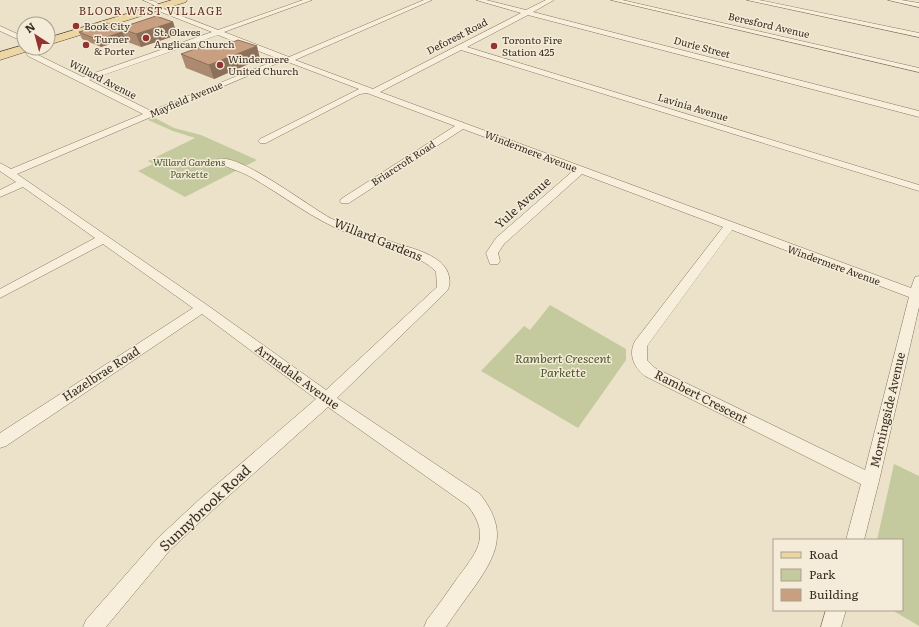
<svg xmlns="http://www.w3.org/2000/svg" width="919" height="627" viewBox="0 0 919 627" font-family="Literata,serif">
	<style>
		.green { fill: #c4ca9d }
		.lines { fill: none; stroke-linecap: round; stroke-linejoin: round }
		.minor-casing { stroke: #88755e; stroke-width: 1 }
		.primary-casing { stroke: #564332; stroke-width: 1 }
		.minor { fill: #f7efdc; fill-rule: evenodd }
		.primary { fill: #ecd7a4; fill-rule: evenodd }
		.wall { fill: #ac8a6f }
		.shaded-wall { fill: #8c705a }
		.building { fill: #c8a081; stroke: #8c705a }
		.poi-dot { fill: #933332; stroke: #f4ecd8; stroke-width: 1.5 }
		.labels { text-anchor: middle; stroke-width: 3; stroke-linejoin: round; paint-order: stroke }
		.far-street-label { font-size: 10px; fill: #392d21; stroke: #f4ecd8 }
		.far-poi-label { font-size: 10px; fill: #392d21; stroke: #f4ecd8; text-anchor: start }
		.far-park-label { font-size: 10px; font-style: italic; fill: #495429; stroke: #f4ecd8 }
		.far-neighbourhood-label { font-size: 11px; letter-spacing: 1px; fill: #633123; stroke: #f4ecd8 }
		.street-label { font-size: 12px; fill: #392d21; stroke: #f4ecd8 }
		.park-label { font-size: 12px; font-style: italic; fill: #495429; stroke: #f4ecd8 }
		.near-street-label { font-size: 14px; fill: #392d21; stroke: #f4ecd8 }
	</style>
	<rect width="100%" height="100%" fill="#ece2c9"/>
	<path class="green" d="M153 117 174 128 201 135 257 160 185 197 138 171 153 164 148 161 195 138 173 131 148 120Z
		M550 305 626 349V360L578 428 481 371 524 326 530 330Z
		M894 464 919 476V626L892 610H902V540H877Z"/>
	<g class="lines">
		<g class="minor-casing">
			<path id="minor" d="M143 0C161 0 156 6 168 11 184 17 201 23 218 30L303 0H312L224 32 289 57 424 0H432L295 60 373 89 521 13 476 0H486L526 10 546 0H554L533 12 919 111V117L528 15 467 47 919 185V191L461 50 380 92 911 288 915 277 919 276V307L879 481 864 540H846L861 484 645 376C634 367 628 355 635 341L723 227 582 174 504 244 498 253 500 261 498 264H490L486 253 496 238 574 170 463 129 349 203H341L340 201 341 199 455 126 367 93 360 94 266 143H260L258 141 260 139 359 89 288 62 278 63 17 174 207 305 326 390 437 287 436 272C423 255 371 242 350 234 313 220 283 195 249 176 242 172 220 165 216 161L218 159C240 153 309 207 332 219 353 229 376 236 398 244 412 248 427 252 439 261 448 268 453 281 447 291L337 398 480 494C508 530 498 553 475 586 465 600 455 613 446 627H424L427 620C437 607 447 593 456 580 476 553 492 537 468 506L328 407 213 510 170 550 106 627H83L86 620 158 538 201 498 316 399 202 314 6 446 0 448V433L193 308 103 244 0 298V289L95 238 23 187 0 197V190L16 182 0 171V163L11 169 143 114 28 56 26 53 27 48H35L34 53 83 77 212 32 161 12 154 5ZM218 35 279 59 151 111 89 80ZM732 230 909 297 865 470 655 368 647 360V346Z
				M611 0H622L919 68V72Z
				M747 0H759L919 33V37Z
				M888 0H901L919 3V7Z
				M0 26 24 37V42L0 31Z
				M826 610H846L841 627H821Z"/>
		</g>
		<g class="primary-casing">
			<path id="primary" d="M172 0H187L186 2 48 45V38Z
				M24 45V48H33L31 50 0 60V52Z"/>
		</g>
		<use href="#minor" class="minor"/>
		<use href="#primary" class="primary"/>
	</g>
	<path class="wall" d="M173 22 177 35 141 47 125 41V39L101 47 82 39 79 32 120 29V28Z
		M216 49 260 59 214 79 186 68 181 54Z"/>
	<path class="shaded-wall" d="M173 22 177 35 141 47 136 34Z
		M122 32 125 39 101 47 98 40Z
		M257 46 260 59 214 79 209 65Z"/>
	<path class="building" d="M156 16 173 22 136 34 120 28Z
		M107 23 120 29 122 32 98 40 79 32Z
		M238 40 257 46 209 65 181 54 206 45 216 49Z"/>
	<g class="poi-dot">
		<circle cx="76" cy="26" r="4"/>
		<circle cx="146" cy="38" r="4"/>
		<circle cx="86" cy="45" r="4"/>
		<circle cx="494" cy="46" r="4"/>
		<circle cx="220" cy="65" r="4"/>
	</g>
	<g class="labels">
		<g class="far-street-label">
			<text transform="translate(769 25) rotate(13)" y="4">Beresford Avenue</text>
			<text transform="translate(457 36) rotate(-27)" y="4">Deforest Road</text>
			<text transform="translate(702 47) rotate(15)" y="4">Durie Street</text>
			<text transform="translate(103 79) rotate(27)" y="4">Willard Avenue</text>
			<text transform="translate(186 99) rotate(-23)" y="4">Mayfield Avenue</text>
			<text transform="translate(693 107) rotate(17)" y="4">Lavinia Avenue</text>
			<text transform="translate(531 151) rotate(21)" y="4">Windermere Avenue</text>
			<text transform="translate(403 163) rotate(-33)" y="4">Briarcroft Road</text>
			<text transform="translate(834 265) rotate(20)" y="4">Windermere Avenue</text>
		</g>
		<g class="far-poi-label">
			<text x="84" y="30">Book City</text>
			<text x="154" y="36">St. Olaves<tspan x="154" dy="12">Anglican Church</tspan></text>
			<text x="94" y="43">Turner<tspan x="94" dy="12">&amp; Porter</tspan></text>
			<text x="502" y="44">Toronto Fire<tspan x="502" dy="12">Station 425</tspan></text>
			<text x="228" y="63">Windermere<tspan x="228" dy="12">United Church</tspan></text>
		</g>
		<g class="far-park-label">
			<text x="189" y="166">Willard Gardens<tspan x="189" dy="12">Parkette</tspan></text>
		</g>
		<g class="far-neighbourhood-label">
			<text x="151" y="15">BLOOR WEST VILLAGE</text>
		</g>
		<g class="street-label">
			<text transform="translate(523 203) rotate(-42)" y="4">Yule Avenue</text>
			<text transform="translate(378 240) rotate(22)" y="4">Willard Gardens</text>
			<text transform="translate(101 374) rotate(-33)" y="4">Hazelbrae Road</text>
			<text transform="translate(297 377) rotate(36)" y="4">Armadale Avenue</text>
			<text transform="translate(701 397) rotate(27)" y="4">Rambert Crescent</text>
			<text transform="translate(888 410) rotate(-77)" y="4">Morningside Avenue</text>
		</g>
		<g class="park-label">
			<text x="563" y="363">Rambert Crescent<tspan x="563" dy="14">Parkette</tspan></text>
		</g>
		<g class="near-street-label">
			<text transform="translate(205 508) rotate(-43)" y="5">Sunnybrook Road</text>
		</g>
	</g>
	<rect x="773" y="539" width="130" height="72" fill="#f4ecd8" stroke="#a9a08f"/>
	<rect x="781" y="552" width="20" height="6" fill="#ecd7a4" stroke="#a9a08f"/>
	<text x="809" y="559" font-size="12" fill="#392d21">Road</text>
	<rect x="781" y="569" width="20" height="12" fill="#c4ca9d" stroke="#a9a08f"/>
	<text x="809" y="579" font-size="12" fill="#392d21">Park</text>
	<rect x="781" y="589" width="20" height="12" fill="#c8a081" stroke="#a9a08f"/>
	<text x="809" y="599" font-size="12" fill="#392d21">Building</text>
	<g transform="translate(36 36) rotate(324)"><circle r="19" fill="#f4ecd8" stroke="#a9a08f"/>
	<path d="M0-3L7 15L0 10L-7 15Z" fill="#933332"/>
	<text y="-6" font-size="11" font-weight="bold" text-anchor="middle" fill="#392d21">N</text>
	</g>
</svg>
